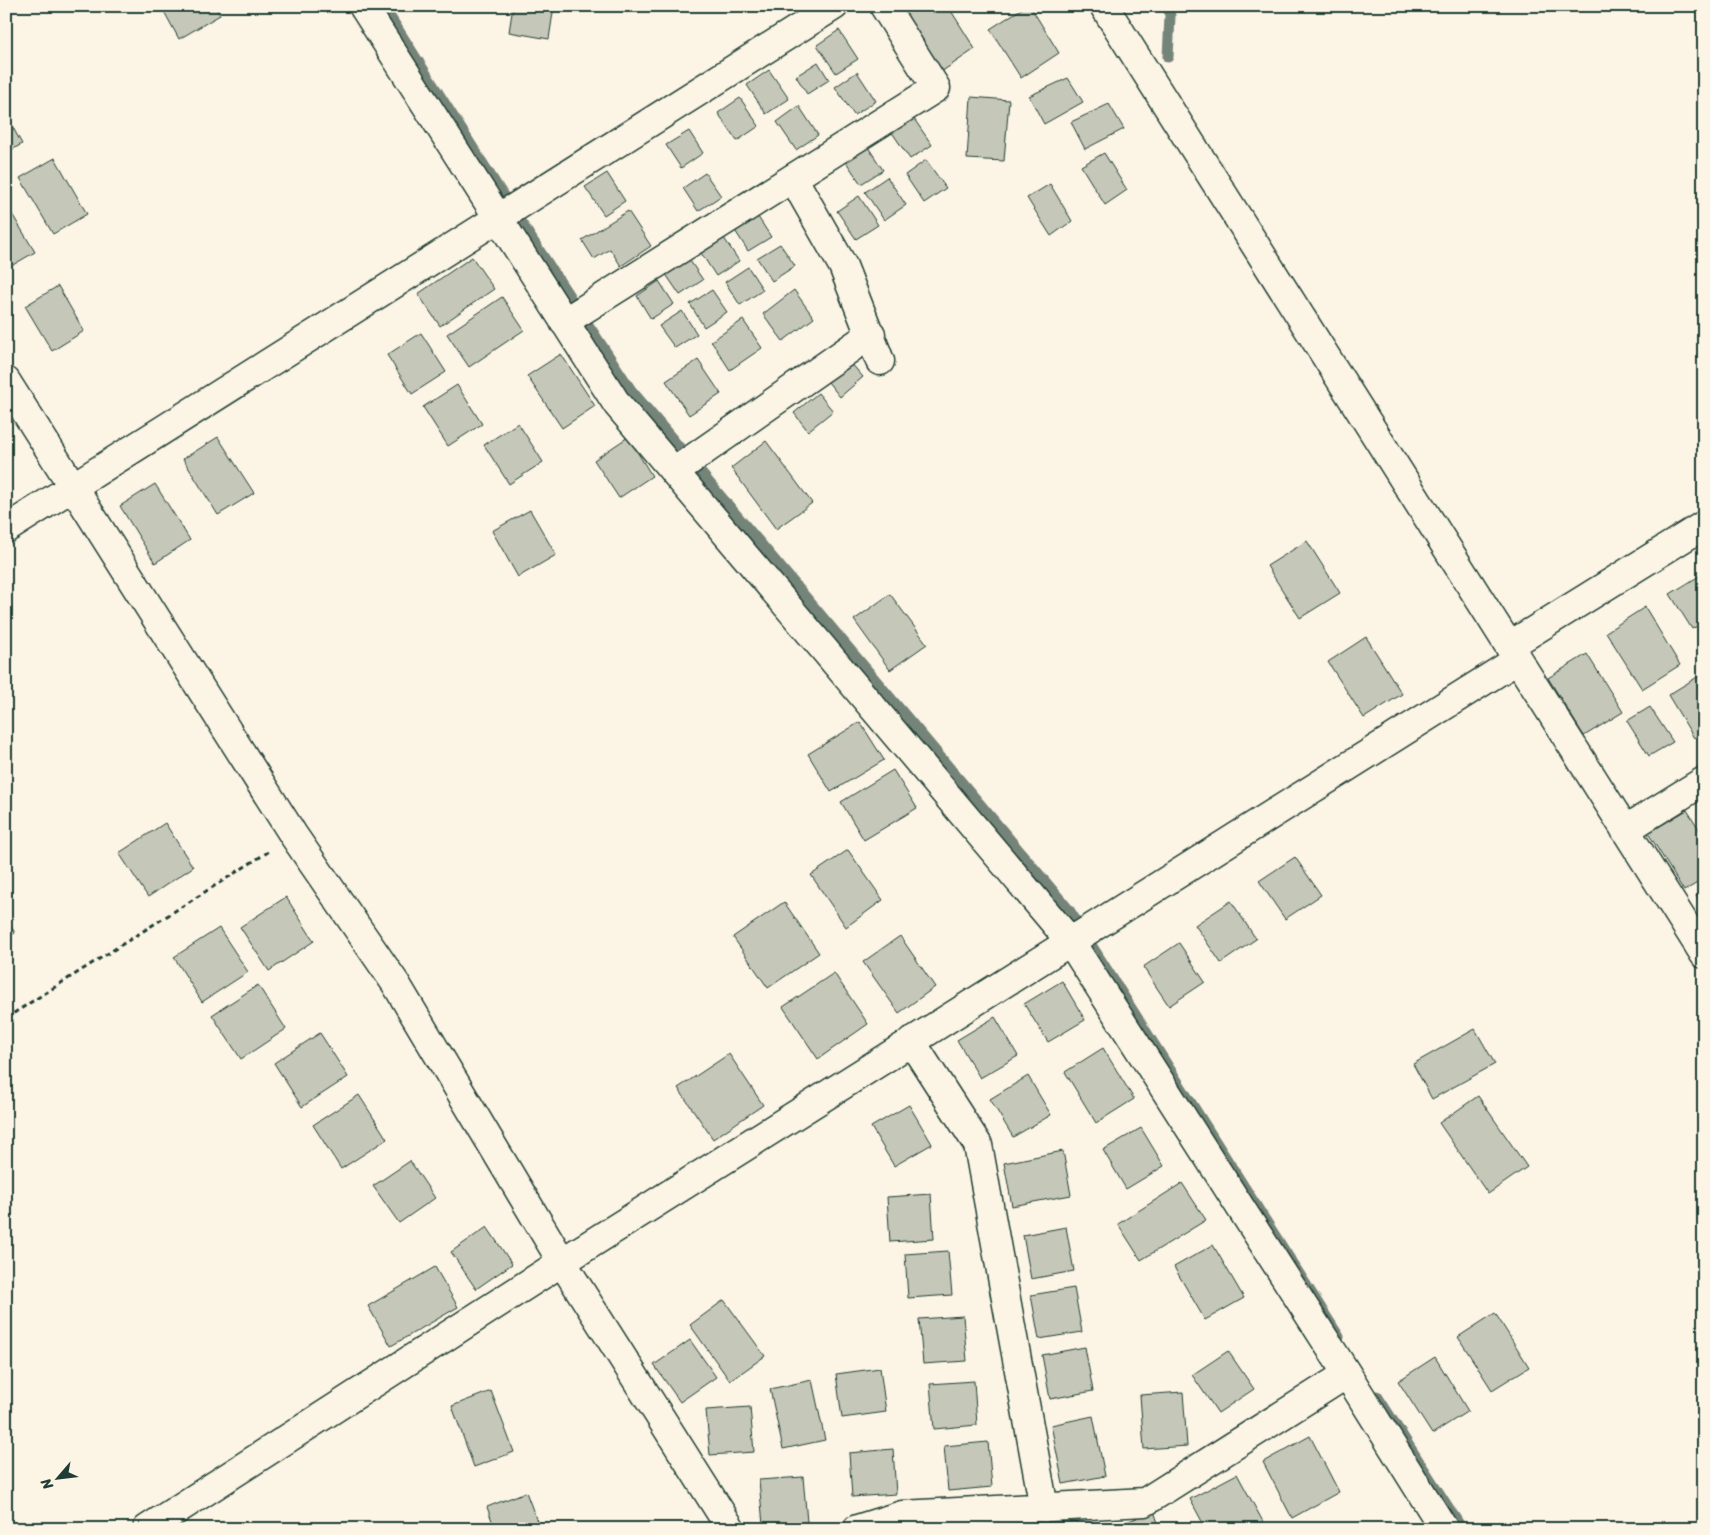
<svg xmlns="http://www.w3.org/2000/svg" width="1710" height="1535" viewBox="0 0 1710 1535" font-family="Sriracha,sans-serif">
	<style>
		.lines { fill: none; stroke-linecap: round; stroke-linejoin: round }
		.stream { stroke: #758479; stroke-width: 11 }
		.building { fill: #c5c7b9; stroke: #1f3d34 }
		.minor-casing { stroke: #1f3d34; stroke-width: 31 }
		.path { stroke: #1f3d34; stroke-width: 3; stroke-dasharray: 5 4; stroke-linecap: butt }
		.minor { stroke: #fcf5e5; stroke-width: 28 }
	</style>
	<rect width="100%" height="100%" fill="#fcf5e5"/>
	<filter id="ink" filterUnits="userSpaceOnUse"><feTurbulence type="fractalNoise" baseFrequency=".02" numOctaves="2"/><feDisplacementMap in="SourceGraphic" scale="10" xChannelSelector="R" yChannelSelector="G"/><feConvolveMatrix kernelMatrix="1 2 1 2 8 2 1 2 1" color-interpolation-filters="sRGB"/></filter>
	<g filter="url(#ink)">
		<g class="lines">
			<path class="stream" d="M383 6 502 194 631 390 1069 910 1339 1337
				M1168 57 1170 16 1168 6
				M1377 1396 1462 1529"/>
		</g>
		<path class="building" d="M161 6H215L220 15 179 39Z
			M513 6H554L549 39 509 32Z
			M900 6H948L975 49 941 72Z
			M1026 6H1030L1059 53 1021 78 990 29Z
			M839 30 858 59 836 73 817 45Z
			M818 62 829 80 807 94 796 76Z
			M769 70 789 99 766 114 747 85Z
			M857 72 876 101 854 115 835 87Z
			M1068 78 1083 102 1044 124 1029 96Z
			M971 97 1009 100 1004 161 967 159Z
			M740 98 759 126 737 141 718 113Z
			M1109 104 1124 129 1085 149 1071 122Z
			M799 106 818 135 796 150 777 122Z
			M6 115 22 144 6 153Z
			M912 116 932 145 910 159 891 131Z
			M689 131 703 153 681 168 666 145Z
			M864 141 883 170 861 184 842 156Z
			M1104 153 1127 190 1105 205 1081 166Z
			M55 158 87 214 53 234 20 178Z
			M926 160 946 188 924 203 905 175Z
			M607 173 625 201 604 215 585 187Z
			M705 173 721 196 698 211 683 188Z
			M887 177 906 205 884 220 865 192Z
			M1050 184 1072 221 1051 236 1027 198Z
			M859 196 878 225 856 239 837 211Z
			M6 204 35 252 6 269Z
			M628 211 651 246 621 266 610 249 594 259 582 240Z
			M756 214 771 237 748 251 734 229Z
			M724 238 739 261 716 276 701 253Z
			M780 244 795 266 772 281 757 258Z
			M472 257 494 289 440 326 418 294Z
			M688 258 703 280 680 295 665 273Z
			M748 267 763 290 740 305 725 282Z
			M659 281 674 304 651 319 637 296Z
			M58 286 84 331 52 351 25 306Z
			M712 290 727 312 704 327 690 304Z
			M794 290 814 318 783 341 763 314Z
			M502 297 524 330 469 367 447 334Z
			M682 311 697 334 675 348 659 326Z
			M743 320 762 348 730 370 711 341Z
			M421 333 446 372 412 394 387 355Z
			M561 354 595 406 562 428 527 376Z
			M698 360 721 394 689 415 666 381Z
			M850 362 863 377 840 397 828 382Z
			M457 385 482 424 448 446 423 407Z
			M818 393 833 411 808 431 794 413Z
			M518 423 543 462 509 484 484 445Z
			M218 437 254 493 218 515 183 459Z
			M628 437 652 476 619 498 594 460Z
			M766 441 812 503 776 529 731 468Z
			M155 484 190 540 155 563 120 506Z
			M530 510 556 555 518 577 492 531Z
			M1307 541 1340 593 1300 618 1267 566Z
			M1701 575 1704 579V622L1692 629 1670 594Z
			M890 594 927 644 890 670 854 620Z
			M1645 607 1680 665 1642 689 1606 632Z
			M1366 637 1402 694 1364 718 1328 662Z
			M1587 654 1623 712 1584 736 1548 678Z
			M1699 676 1704 684V732L1694 738 1668 695Z
			M1650 707 1673 742 1649 756 1627 721Z
			M860 722 884 760 831 792 808 754Z
			M893 770 917 808 864 840 841 802Z
			M1687 810 1704 837V879L1684 891 1648 833Z
			M165 823 193 867 148 897 119 853Z
			M848 850 883 900 846 927 811 875Z
			M1295 857 1321 895 1285 919 1259 881Z
			M1704 891V909L1696 896Z
			M286 897 314 941 269 971 240 927Z
			M1231 901 1256 939 1221 963 1195 925Z
			M784 902 819 953 768 988 733 937Z
			M6 918 15 933 6 939Z
			M219 928 248 972 202 1002 174 957Z
			M900 936 935 987 899 1013 863 962Z
			M1179 943 1205 982 1169 1006 1143 967Z
			M834 973 868 1024 818 1059 783 1007Z
			M1062 981 1085 1020 1048 1042 1024 1004Z
			M258 985 286 1029 241 1059 212 1015Z
			M995 1017 1018 1056 980 1078 957 1040Z
			M1475 1029 1495 1064 1432 1099 1413 1064Z
			M320 1033 348 1077 302 1107 274 1063Z
			M1103 1048 1134 1099 1096 1123 1065 1072Z
			M729 1054 763 1105 713 1139 678 1088Z
			M1028 1076 1051 1115 1013 1137 990 1099Z
			M359 1095 387 1139 341 1169 313 1125Z
			M1478 1096 1527 1167 1488 1194 1439 1123Z
			M909 1105 932 1144 894 1166 871 1127Z
			M1141 1128 1164 1166 1126 1189 1103 1150Z
			M1063 1151 1071 1195 1012 1206 1004 1163Z
			M410 1161 435 1198 399 1223 373 1186Z
			M1182 1183 1206 1220 1141 1260 1118 1224Z
			M931 1194 934 1239 890 1242 887 1197Z
			M487 1227 512 1264 476 1289 451 1252Z
			M1066 1227 1074 1271 1031 1279 1023 1235Z
			M1213 1245 1244 1298 1205 1320 1174 1267Z
			M948 1251 952 1295 908 1298 905 1254Z
			M435 1267 458 1307 391 1346 368 1306Z
			M1074 1288 1082 1332 1039 1339 1031 1295Z
			M724 1300 765 1356 730 1381 690 1325Z
			M1495 1313 1529 1367 1492 1390 1458 1337Z
			M963 1316 967 1361 923 1364 919 1319Z
			M690 1340 716 1377 680 1402 654 1365Z
			M1085 1347 1093 1391 1050 1399 1042 1355Z
			M1228 1351 1254 1389 1218 1413 1192 1375Z
			M1435 1357 1468 1411 1432 1434 1398 1381Z
			M880 1368 886 1412 842 1418 836 1374Z
			M812 1380 825 1440 783 1449 770 1389Z
			M974 1381 977 1425 934 1429 930 1384Z
			M491 1391 514 1452 474 1467 452 1406Z
			M1183 1392 1187 1446 1144 1449 1140 1395Z
			M750 1407 754 1452 710 1455 706 1410Z
			M1093 1416 1105 1476 1063 1484 1051 1425Z
			M1310 1436 1339 1492 1292 1518 1263 1462Z
			M988 1442 992 1487 948 1491 944 1446Z
			M893 1449 896 1494 852 1497 849 1453Z
			M1237 1474 1267 1529H1206L1190 1499Z
			M803 1477 807 1522 763 1525 759 1480Z
			M526 1492 540 1529H495L487 1507Z
			M1154 1511 1160 1529H1109Z"/>
		<g class="lines">
			<g class="minor-casing">
				<path id="minor" d="M363 6 617 404 1070 941 1347 1374 1444 1529
					M1104 6 1704 954
					M793 178 843 266 880 361
					M564 322 936 88 884 6
					M6 381 294 836 396 984 562 1262 731 1529
					M675 471 871 334
					M6 529 834 6
					M1509 646 1704 525
					M1625 830 1704 781
					M911 1041 978 1145 1044 1508
					M147 1529 562 1262 1517 660
					M857 1529 902 1515 1145 1502 1347 1374"/>
			</g>
			<path class="path" d="M6 1018 268 852"/>
			<use href="#minor" class="minor"/>
		</g>
	</g>
	<rect width="1710" height="1535" fill="none" stroke="#fcf5e5" stroke-width="25"/>
	<rect x="12" y="12" width="1685" height="1510" fill="none" stroke="#1f3d34" stroke-width="2" filter="url(#ink)"/>
	<g transform="translate(58 1478) rotate(242)" stroke="#fcf5e5" stroke-width="4" paint-order="stroke">
	<path d="M0-4L9 19L0 12L-9 19Z" fill="#1f3d34"/>
	<text y="-8" font-size="14" font-weight="bold" text-anchor="middle" fill="#1f3d34">N</text>
	</g>
</svg>
